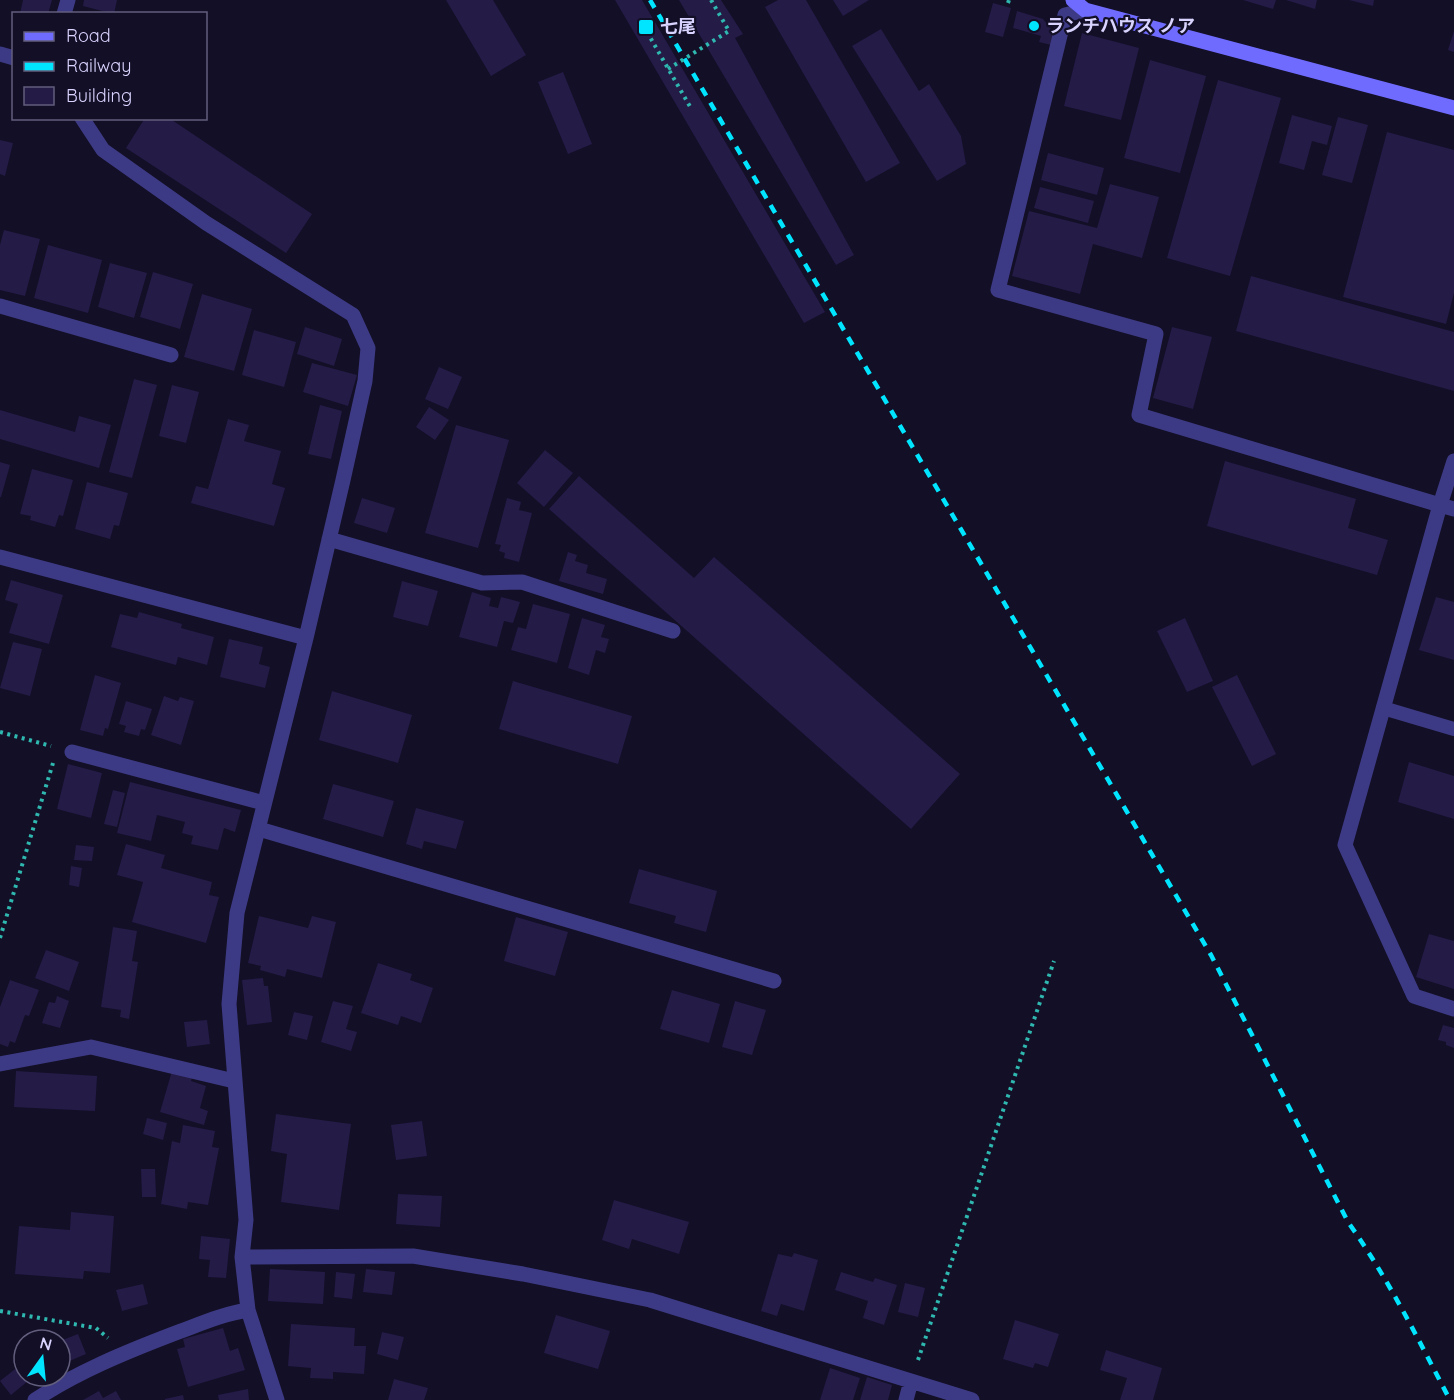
<svg xmlns="http://www.w3.org/2000/svg" width="1454" height="1400" viewBox="0 0 1454 1400" font-family="Quicksand,'Noto Sans JP',sans-serif">
	<style>
		.building { fill: #241b47 }
		.lines { fill: none; stroke-linecap: round; stroke-linejoin: round }
		.path { stroke: #2fb8b0; stroke-width: 4; stroke-dasharray: 3 4.5; stroke-linecap: butt }
		.lane { stroke: #3d3a85; stroke-width: 14 }
		.street { stroke: #3d3a85; stroke-width: 15 }
		.secondary { stroke: #6f6bff; stroke-width: 15 }
		.rail { stroke: #00e5ff; stroke-width: 4.5; stroke-dasharray: 9 8; stroke-linecap: butt }
		.path-bridge { stroke: #2fb8b0; stroke-width: 4; stroke-dasharray: 3 4.5; stroke-linecap: butt }
		.poi-dot { fill: #00e5ff; stroke: #130f26; stroke-width: 2 }
		.labels { text-anchor: middle; stroke-width: 4.5; stroke-linejoin: round; paint-order: stroke }
		.poi-label { font-size: 18px; font-weight: bold; fill: #d9d4ff; stroke: #130f26; text-anchor: start }
	</style>
	<rect width="100%" height="100%" fill="#130f26"/>
	<path class="building" d="M23 0H52L48 14H20Z
		M84 0H117L114 14 83 6Z
		M446 0H493L526 55 491 76Z
		M615 0H642L825 312 804 323Z
		M679 0H721L743 34 735 38 854 255 836 265Z
		M778 0H806L900 163 866 182 765 7Z
		M833 0H869L843 16Z
		M1243 0H1276L1273 9Z
		M1286 0H1317L1315 9Z
		M1349 0H1374L1373 6Z
		M993 3 1011 8 1003 37 985 32Z
		M1017 11 1043 19 1055 34 1051 45 1039 42 1041 36 1013 28Z
		M881 29 919 91 929 84 961 136 966 164 937 181 852 46Z
		M1454 31V52L1448 50Z
		M1082 33 1139 48 1121 120 1064 106Z
		M1150 60 1206 76 1180 173 1124 158Z
		M563 72 592 144 568 154 538 82Z
		M1218 80 1281 98 1230 276 1167 258Z
		M1292 115 1332 126 1327 145 1312 141 1304 170 1279 163Z
		M1338 117 1368 125 1352 183 1322 175Z
		M145 118H169L312 214 286 253 126 148Z
		M1387 132 1454 150V293L1446 324 1343 297Z
		M0 140 13 143 5 176 0 174Z
		M1048 153 1104 168 1097 195 1041 180Z
		M1110 184 1159 197 1142 258 1093 244 1080 294 1012 276 1029 211 1097 228Z
		M1040 187 1094 201 1088 223 1034 208Z
		M4 230 40 239 25 296 0 290V245Z
		M48 245 102 260 88 313 34 298Z
		M110 263 147 273 134 318 98 307Z
		M153 272 193 284 180 329 140 317Z
		M1251 276 1454 332V391L1236 331Z
		M202 294 252 309 234 371 184 357Z
		M305 327 342 339 334 366 297 354Z
		M1172 327 1212 337 1193 409 1153 398Z
		M254 330 296 342 284 387 242 375Z
		M312 363 357 375 348 406 303 392Z
		M439 367 462 377 448 409 425 399Z
		M134 379 157 385 132 478 109 472Z
		M172 385 199 392 186 443 159 436Z
		M320 405 342 411 331 459 308 454Z
		M429 407 449 420 435 440 416 427Z
		M0 410 75 432 79 416 111 425 99 468 0 439Z
		M228 419 249 425 244 441 281 451 272 484 285 488 274 526 191 503 196 486 208 489Z
		M456 425 509 440 478 548 425 533Z
		M545 450 573 473 544 507 517 483Z
		M1225 461 1356 499 1348 528 1388 540 1377 575 1207 526Z
		M0 462 10 465 1 497H0Z
		M32 469 73 480 63 516 59 515 55 527 30 520 31 516 20 514Z
		M579 476 694 578 714 557 960 774 911 829 549 509Z
		M87 482 128 493 119 526 114 525 110 539 75 529Z
		M362 498 395 508 387 533 354 523Z
		M507 498 521 502 519 510 532 513 519 562 504 558 505 553 499 551 501 545 495 544Z
		M568 552 577 555 575 561 588 565 586 573 607 579 603 594 559 581Z
		M11 580 63 595 49 644 9 633 18 604 5 600Z
		M402 581 438 591 428 626 393 617Z
		M472 592 491 598 489 606 498 608 501 597 520 602 513 623 504 621 497 647 459 637Z
		M1436 597 1454 602V660L1419 650Z
		M533 604 570 614 557 663 511 650 518 627 526 629Z
		M139 612 182 624 181 628 214 637 207 665 178 657 176 665 111 647 120 614 137 618Z
		M582 618 605 625 601 637 609 639 605 653 596 650 589 675 568 668Z
		M1185 618 1213 681 1187 692 1157 631Z
		M229 639 263 647 259 664 270 667 265 688 220 677Z
		M13 642 42 649 30 696 0 688Z
		M95 675 121 683 108 729 105 728 103 736 80 730Z
		M1237 675 1276 754 1252 766 1212 687Z
		M513 681 632 716 618 764 499 729Z
		M332 691 412 715 398 763 319 740Z
		M164 696 178 701 180 697 194 701 181 745 151 735Z
		M126 701 152 709 145 730 141 729 139 736 124 732 126 726 119 724Z
		M1409 762 1454 776V819L1398 802Z
		M68 764 102 773 91 818 57 809Z
		M130 782 241 810 235 832 224 828 218 850 191 844 193 836 182 833 185 822 157 815 151 841 117 833Z
		M333 784 394 801 383 837 323 819Z
		M113 790 125 793 117 827 104 824Z
		M416 808 464 821 456 849 424 841 422 849 406 844Z
		M126 844 165 855 161 868 212 882 209 895 219 897 206 943 132 922 143 882 117 875Z
		M76 845 94 847 92 861 74 860Z
		M71 866 82 868 79 887 69 885Z
		M639 869 717 891 706 932 674 923 676 916 629 903Z
		M259 916 308 928 312 916 336 922 322 978 287 969 285 977 260 970 261 966 248 963Z
		M516 917 568 932 555 976 504 961Z
		M113 927 137 931 132 961 138 962 129 1019 120 1017 121 1010 101 1007Z
		M1429 934 1454 941V989L1416 977Z
		M46 950 79 962 69 991 35 978Z
		M378 963 412 974 410 980 433 988 421 1023 401 1016 398 1025 361 1013Z
		M263 978 264 986H268L272 1022 247 1025 242 980Z
		M10 980 39 990 29 1016 25 1015 15 1043 10 1041 8 1047 0 1044V1007Z
		M672 990 720 1004 709 1043 660 1029Z
		M57 996 69 1001 60 1028 42 1023 49 1002 55 1003Z
		M333 1001 353 1006 346 1029 357 1032 351 1051 321 1042Z
		M735 1001 766 1010 752 1055 722 1047Z
		M294 1012 313 1016 307 1040 288 1035Z
		M207 1020 210 1044 187 1047 184 1022Z
		M1443 1025 1454 1028V1048L1446 1045V1042L1438 1040Z
		M16 1071 97 1076 95 1111 14 1107Z
		M172 1071 192 1077 191 1081 206 1086 200 1108 208 1111 204 1125 160 1112Z
		M276 1114 351 1124 339 1210 281 1202 287 1154 271 1151Z
		M147 1118 167 1123 163 1140 143 1134Z
		M422 1121 427 1156 396 1160 391 1125Z
		M183 1125 215 1131 212 1147 219 1148 208 1205 188 1202 187 1209 161 1204 172 1141 180 1143Z
		M141 1169H155L156 1197H142Z
		M398 1194 442 1196 440 1227 396 1224Z
		M614 1200 689 1222 679 1254 632 1239 629 1249 602 1240Z
		M71 1212 114 1216 110 1273 84 1271 83 1279 15 1274 19 1226 70 1230Z
		M201 1236 230 1239 226 1278 208 1277 210 1260 199 1259Z
		M794 1253 818 1260 804 1311 781 1304 777 1316 761 1311 778 1254 792 1257Z
		M270 1269 325 1272 323 1304 268 1301Z
		M366 1269 395 1272 392 1295 363 1292Z
		M336 1272 355 1274 352 1299 334 1297Z
		M841 1272 873 1282 875 1278 897 1285 884 1325 863 1318 868 1301 835 1290Z
		M905 1283 925 1288 918 1317 898 1312Z
		M143 1284 148 1304 122 1311 116 1290Z
		M556 1315 610 1331 598 1369 544 1353Z
		M1015 1320 1059 1334 1048 1367 1035 1363 1033 1368 1003 1359Z
		M291 1324 355 1328 354 1346H366L364 1374 333 1372V1379L310 1378 311 1368 288 1366Z
		M223 1328 230 1351 238 1348 245 1370 188 1387 177 1349 185 1347 183 1339Z
		M382 1332 404 1337 398 1360 377 1354Z
		M78 1334 86 1354 67 1362 60 1341Z
		M1106 1350 1162 1368 1153 1400H1120L1127 1378 1100 1370Z
		M24 1362V1376H34L11 1395 0 1381Z
		M830 1368 860 1378 853 1400H820Z
		M867 1377 892 1385 888 1400H860Z
		M394 1379 428 1388 424 1400H388Z
		M248 1389 249 1400H219L218 1395Z
		M99 1391 103 1398 116 1391 121 1400H83Z
		M183 1395 184 1400H165V1399Z"/>
	<g class="lines">
		<path class="path" d="M711 0 729 31
			M1008 3 1009 0
			M647 32 692 110
			M0 732 51 746
			M0 938 53 763
			M0 1311 96 1328 108 1338
			M918 1360 1054 961"/>
		<path class="lane" d="M1383 708 1454 729"/>
		<path class="street" d="M1085 10 1065 15 998 290 1156 334 1139 415 1440 505 1345 845 1414 996 1454 1009
			M64 14 68 0
			M0 54 14 58
			M82 118 103 150 206 223 353 315 368 348 365 381 343 480 306 638 237 913 229 1004 246 1220 242 1257 248 1310 277 1400
			M0 306 171 355
			M1454 461 1440 505 1454 509
			M329 539 482 583 522 582 673 631
			M0 557 306 638
			M72 752 264 803
			M259 829 774 981
			M0 1064 91 1047 234 1081
			M242 1257 413 1256 523 1274 650 1300 972 1400
			M35 1400C77 1372 126 1352 173 1334 198 1325 222 1314 248 1310
			M906 1400 911 1381"/>
		<path class="secondary" d="M1073 0 1085 10 1454 108"/>
		<path class="rail" d="M650 0 1211 955 1348 1222C1388 1278 1418 1339 1450 1400"/>
		<path class="path-bridge" d="M668 69 729 31"/>
	</g>
	<g class="poi-dot">
		<circle cx="1034" cy="26" r="6"/>
		<rect x="638" y="19" width="16" height="16" rx="3"/>
	</g>
	<g class="labels">
		<g class="poi-label">
			<text x="1046" y="32">ランチハウス ノア</text>
			<text x="660" y="33">七尾</text>
		</g>
	</g>
	<rect x="12" y="12" width="195" height="108" fill="#130f26" stroke="#625e7d" stroke-width="1.5"/>
	<rect x="24" y="32" width="30" height="9" fill="#6f6bff" stroke="#625e7d" stroke-width="1.5"/>
	<text x="66" y="42" font-size="18" fill="#d9d4ff">Road</text>
	<rect x="24" y="62" width="30" height="9" fill="#00e5ff" stroke="#625e7d" stroke-width="1.5"/>
	<text x="66" y="72" font-size="18" fill="#d9d4ff">Railway</text>
	<rect x="24" y="87" width="30" height="18" fill="#241b47" stroke="#625e7d" stroke-width="1.5"/>
	<text x="66" y="102" font-size="18" fill="#d9d4ff">Building</text>
	<g transform="translate(42 1358) rotate(15)"><circle r="28" fill="#130f26" stroke="#625e7d" stroke-width="1.5"/>
	<path d="M0-4.5L10 22L0 15L-10 22Z" fill="#00e5ff"/>
	<text y="-9" font-size="16" font-weight="bold" text-anchor="middle" fill="#d9d4ff">N</text>
	</g>
</svg>
